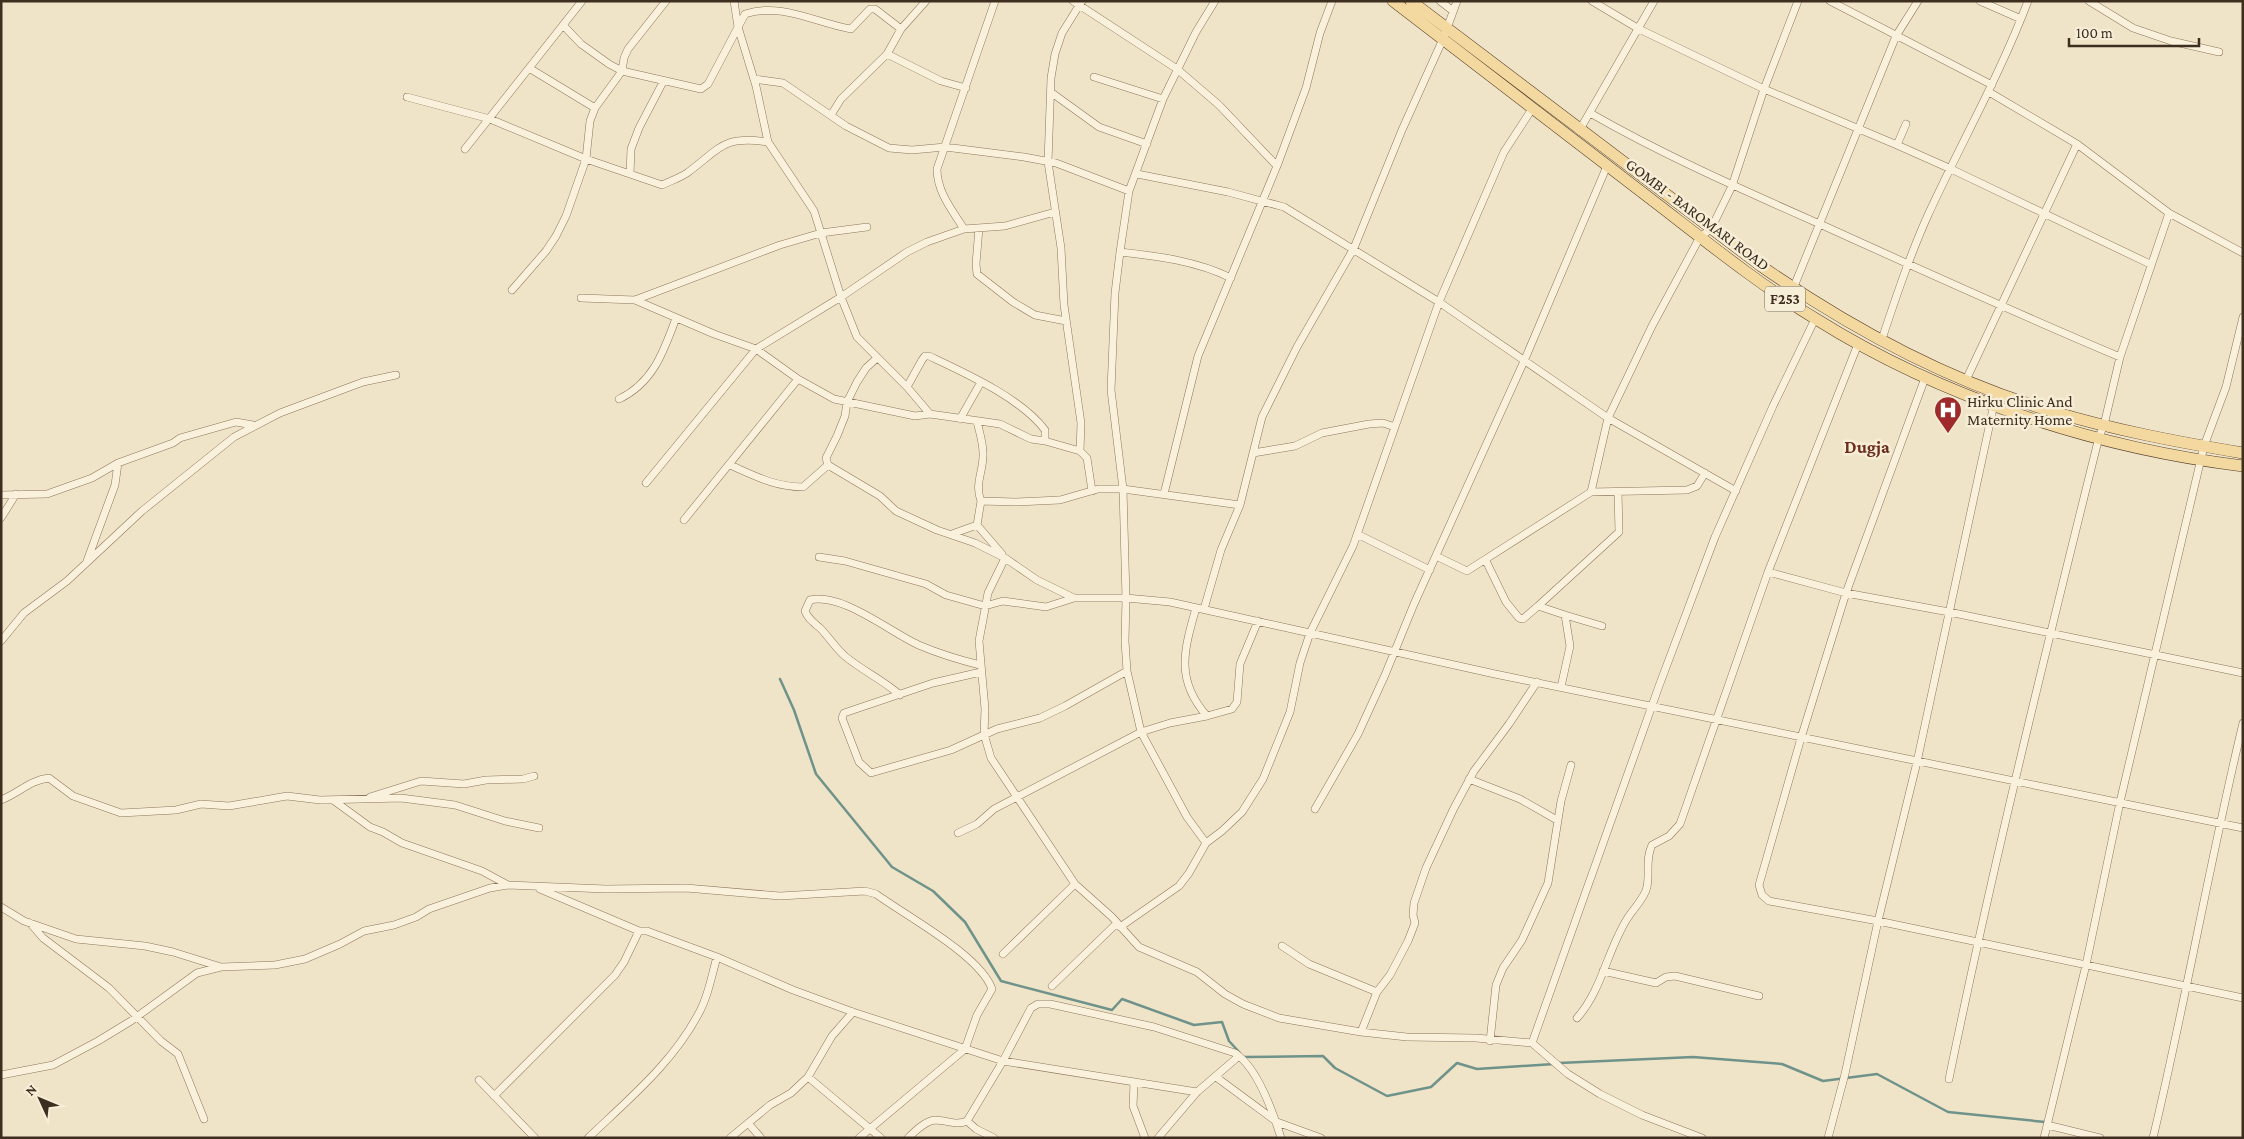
<svg xmlns="http://www.w3.org/2000/svg" width="2244" height="1139" viewBox="0 0 2244 1139" font-family="'Crimson Pro',serif">
	<style>
		.lines { fill: none; stroke-linecap: round; stroke-linejoin: round }
		.stream { stroke: #6f938a; stroke-width: 2.5 }
		.minor-casing { stroke: #8d765c; stroke-width: 8 }
		.primary-casing { stroke: #5b4430; stroke-width: 12 }
		.minor { stroke: #faf1dc; stroke-width: 7 }
		.primary { stroke: #f3d9a0; stroke-width: 11 }
		.labels { text-anchor: middle; stroke-width: 5; stroke-linejoin: round; paint-order: stroke }
		.shield { fill: #f7eed8; stroke: #756857; stroke-width: 1 }
		.shield-label { font-size: 15px; font-weight: bold; fill: #3d2e20 }
		.street-label { font-size: 16px; fill: #3d2e20; stroke: #f7eed8 }
		.poi-label { font-size: 16px; fill: #3d2e20; stroke: #f7eed8; text-anchor: start }
		.neighbourhood-label { font-size: 18px; font-weight: bold; fill: #6b2e1e; stroke: #f7eed8 }
	</style>
	<rect width="100%" height="100%" fill="#f0e4c8"/>
	<g class="lines">
		<path class="stream" d="M780 679 794 710 816 774 892 867 933 891 965 922 1001 981 1112 1010 1122 999 1194 1025 1222 1022 1229 1041 1240 1053
			M1243 1057 1323 1056 1335 1068 1387 1096 1431 1087 1457 1063 1477 1069 1554 1064
			M1559 1063 1693 1057 1782 1064 1823 1081 1877 1074 1948 1112 2045 1122"/>
		<g class="minor-casing">
			<path id="minor" d="M734 1 738 27 756 86 768 142 814 211 841 297 857 337 907 387 930 414 1000 424 1031 439 1045 441
				M1073 1 1177 69 1219 105 1277 166
				M1215 1 1196 32 1163 99 1129 191 1120 252 1115 293 1111 390 1123 489 1126 598 1170 602 1495 674 2243 828
				M1440 1 1453 11
				M1592 1 1639 29 1764 89 1897 145 1906 124
				M1830 1 1992 85
				M1980 1 2021 19
				M2089 1 2133 28 2171 41 2219 52
				M563 25 581 44 609 64 622 71 701 89 708 84 745 14C781 2 816 23 851 29L870 9H875L901 29 926 1
				M887 54 941 81 966 88
				M529 68 595 108
				M1094 77 1163 99
				M754 79 783 83 846 126 889 148 912 150 945 147 1024 157 1056 163 1129 191
				M1989 92 2077 144 2169 213 2243 253
				M1052 93 1099 127 1147 144
				M407 97 490 119 586 159 662 185C670 181 680 178 687 173 720 149 722 135 768 142
				M1590 113C1665 156 1743 190 1822 225 1921 270 2020 315 2120 357
				M831 115 841 99 887 54 901 29
				M1579 131 1654 1
				M1897 145 1951 169 2150 264
				M465 149 582 1
				M630 174 631 149 639 128 663 82
				M1137 174 1228 192 1284 207 1439 302 1608 418 1736 491
				M979 228 976 264 977 274 1013 302 1035 315 1066 321
				M964 229C952 210 937 192 937 169L995 1
				M1120 252C1157 256 1197 261 1231 278
				M1793 289 1896 36 1918 1
				M512 290 546 251 556 236 566 216 586 159 590 121 595 108 622 71 624 58 628 49 666 1
				M581 298 635 300 780 245 821 233 867 227
				M635 300 714 334 756 349 798 379 834 399 915 416 930 414
				M1882 339C1896 297 1910 255 1928 215 1961 143 2000 75 2028 1
				M877 358 866 368 857 382 847 402 845 416 837 436 826 458 828 465 880 496 896 511 937 530 975 543 1005 558 1037 580 1074 598H1126L1125 641 1127 671 1141 732 1187 817 1206 843
				M1925 378 1846 593 1801 738 1759 885 1762 895 1769 901 1878 921 2243 998
				M1966 380 2077 144
				M907 387 922 360 925 356H929C965 373 1021 398 1045 430V441L1080 451 1081 423 1064 305 1061 248 1048 162 1051 78 1055 54 1062 33 1082 1
				M619 399C653 383 664 351 676 318
				M960 419 981 382
				M977 421C979 431 983 442 983 453 984 470 974 484 981 501
				M1080 451 1087 458 1092 491
				M1253 453 1295 446 1322 433 1369 424 1383 423 1395 427
				M730 465C755 476 775 487 803 487L828 465
				M646 483 756 349 841 297 907 252 927 242 964 229 1005 226 1055 212
				M1591 492 1608 418 1652 326 1700 237 1711 229 1732 186 1764 89 1798 1
				M1164 494 1198 356 1277 166 1306 88 1320 33 1332 1
				M1 495 47 494 92 478 118 463 173 443 180 438 236 422 253 425
				M1 518 16 494
				M684 520 798 379
				M952 534 977 525
				M1357 534 1430 570
				M1002 554 977 525 981 501 1016 502 1060 500 1098 489H1123L1240 505
				M1436 556 1467 571 1591 492 1687 490 1697 486 1705 473
				M819 557 845 561 926 584 946 595 985 606 1003 601 1046 607 1074 598
				M1005 558 988 593 979 641 985 709 984 734 991 758 1075 884 1112 917 1139 947 1197 972 1225 994 1243 1004 1279 1018 1361 1032 1407 1037 1476 1038 1532 1043 1568 1074 1600 1094 1642 1115 1702 1138
				M87 561 115 485 118 463
				M1486 561 1506 602 1519 618 1523 619 1538 606 1565 615 1570 646 1561 687
				M1768 572 1846 593 1949 612 2243 673
				M1538 606 1619 532 1618 492
				M1204 609 1221 550 1240 505 1262 417 1297 347 1354 248 1402 130 1443 39 1457 1
				M1565 615 1602 626
				M1 641 24 613 67 581 142 511 234 437 280 413 363 382 396 375
				M981 672 933 683 844 713 842 718 859 762 871 773 951 750 997 729 1040 718 1065 706 1127 671
				M900 695C883 680 863 671 846 657 836 649 829 637 820 628 813 622 808 619 805 611L810 600C843 592 892 634 921 646 940 654 960 660 980 665
				M1207 716 1232 709 1237 702 1240 664 1258 621
				M1469 779 1520 799 1557 820
				M370 797 421 781 464 784 486 780 523 779 534 776
				M1 800C19 793 30 780 49 778L73 796 121 813 176 810 201 804 229 806 287 796 320 800 401 798 455 805 505 821 539 828
				M333 800 370 827 383 832 402 843 482 871 508 885
				M1315 809 1358 734 1385 675 1414 604 1525 359 1607 166
				M958 833 977 824 994 809 1017 797 1141 732 1170 723 1207 716C1175 680 1184 650 1196 608
				M540 889 639 931H647L717 957 793 990 853 1012 1003 1061 1197 1092
				M1 907 24 921 76 939 145 946 173 952 221 967
				M30 923 43 938 109 988 161 1041 178 1054 204 1119
				M1120 927 1179 886 1189 873 1206 843 1222 831 1242 812 1263 779 1290 712 1300 663 1310 633 1353 546 1439 302 1504 152 1532 109
				M1282 946 1309 964 1377 992
				M1003 954 1075 884
				M1603 971 1656 983 1666 977 1675 976 1759 996
				M1052 986 1117 923
				M1577 1018C1602 990 1607 951 1627 919 1633 909 1645 898 1647 887 1650 872 1645 860 1652 845L1669 836 1680 824 1768 572 1858 344
				M1361 1032 1377 992 1390 975 1408 941 1415 923 1413 915 1414 903 1426 868 1454 808 1474 771 1509 724 1537 682
				M1490 1041 1496 985 1503 968 1522 940 1548 883 1561 801 1571 765
				M1532 1043 1659 686 1715 537 1773 406 1815 319
				M1 1075 53 1065 98 1041 131 1021 197 973 221 967 275 965 305 959 340 944 364 931 394 925 416 917 429 909 490 888 508 885 606 889 686 888 780 896 865 891 876 894C906 916 980 955 992 989L977 1015 965 1049 859 1138
				M808 1077 881 1138
				M1216 1077 1277 1122 1321 1138
				M1949 1079C1993 864 2046 650 2099 437L2104 425 2120 357 2169 213
				M479 1080 535 1138
				M1134 1083 1133 1106 1145 1138
				M494 1096 615 975 624 962 639 931
				M967 1121 976 1129 994 1138
				M748 1123 761 1138
				M2047 1125 2100 1138
				M588 1138C630 1098 675 1061 701 1009 709 993 712 974 717 957
				M730 1138 770 1105 791 1093 808 1077 832 1036 853 1012
				M908 1138C915 1131 925 1121 935 1120 947 1120 956 1126 967 1121L1003 1061 1031 1008 1038 1004H1050L1154 1027 1235 1053C1258 1068 1273 1112 1281 1138
				M1158 1138 1197 1092 1239 1056
				M1828 1138 1845 1074 1878 921 1917 762 1994 404
				M2044 1138 2086 965 2120 802 2204 446 2226 387 2243 317
				M2153 1138C2186 1000 2210 860 2243 723"/>
		</g>
		<g class="primary-casing">
			<path id="primary" d="M1393 1C1481 68 1568 136 1656 203 1708 243 1760 285 1816 319 1942 398 2096 448 2243 466
				M1411 1 1761 266C1849 327 1948 381 2051 411 2114 430 2178 442 2243 453"/>
		</g>
		<use href="#minor" class="minor"/>
		<use href="#primary" class="primary"/>
	</g>
	<defs>
		<g id="hospital-pin" transform="scale(1.4375)"><path d="M0 17L-7.5 6A9.5 9.5 0 1 1 7.5 6Z" fill="#9e2a2b" stroke="#f7eed8"/><path d="M-5-5h3v3.5h4V-5h3V5h-3V1.5h-4V5h-3Z" fill="#fff"/></g>
	</defs>
	<g fill-rule="evenodd">
		<use href="#hospital-pin" x="1948" y="410"/>
	</g>
	<g class="labels">
		<rect class="shield" x="1765" y="286.5" width="40" height="25" rx="4"/>
		<g class="shield-label">
			<text x="1785" y="304">F253</text>
		</g>
		<g class="street-label">
			<text transform="translate(1698 214) rotate(37)" y="6">GOMBI - BAROMARI ROAD</text>
		</g>
		<g class="poi-label">
			<text x="1967" y="407">Hirku Clinic And<tspan x="1967" dy="18">Maternity Home</tspan></text>
		</g>
		<g class="neighbourhood-label">
			<text x="1867" y="453">Dugja</text>
		</g>
	</g>
	<rect width="2244" height="1139" fill="none" stroke="#3d2e20" stroke-width="5"/>
	<g transform="translate(40 1099) rotate(314)" stroke="#f7eed8" stroke-width="4" paint-order="stroke">
	<path d="M0-4L9 19L0 12L-9 19Z" fill="#3d2e20"/>
	<text y="-8" font-size="14" font-weight="bold" text-anchor="middle" fill="#3d2e20">N</text>
	</g>
	<path d="M2069 38v8h130v-8" fill="none" stroke="#3d2e20" stroke-width="2.5"/>
	<text x="2076" y="38" font-size="15" fill="#3d2e20" stroke="#f7eed8" stroke-width="4" paint-order="stroke">100 m</text>
</svg>
